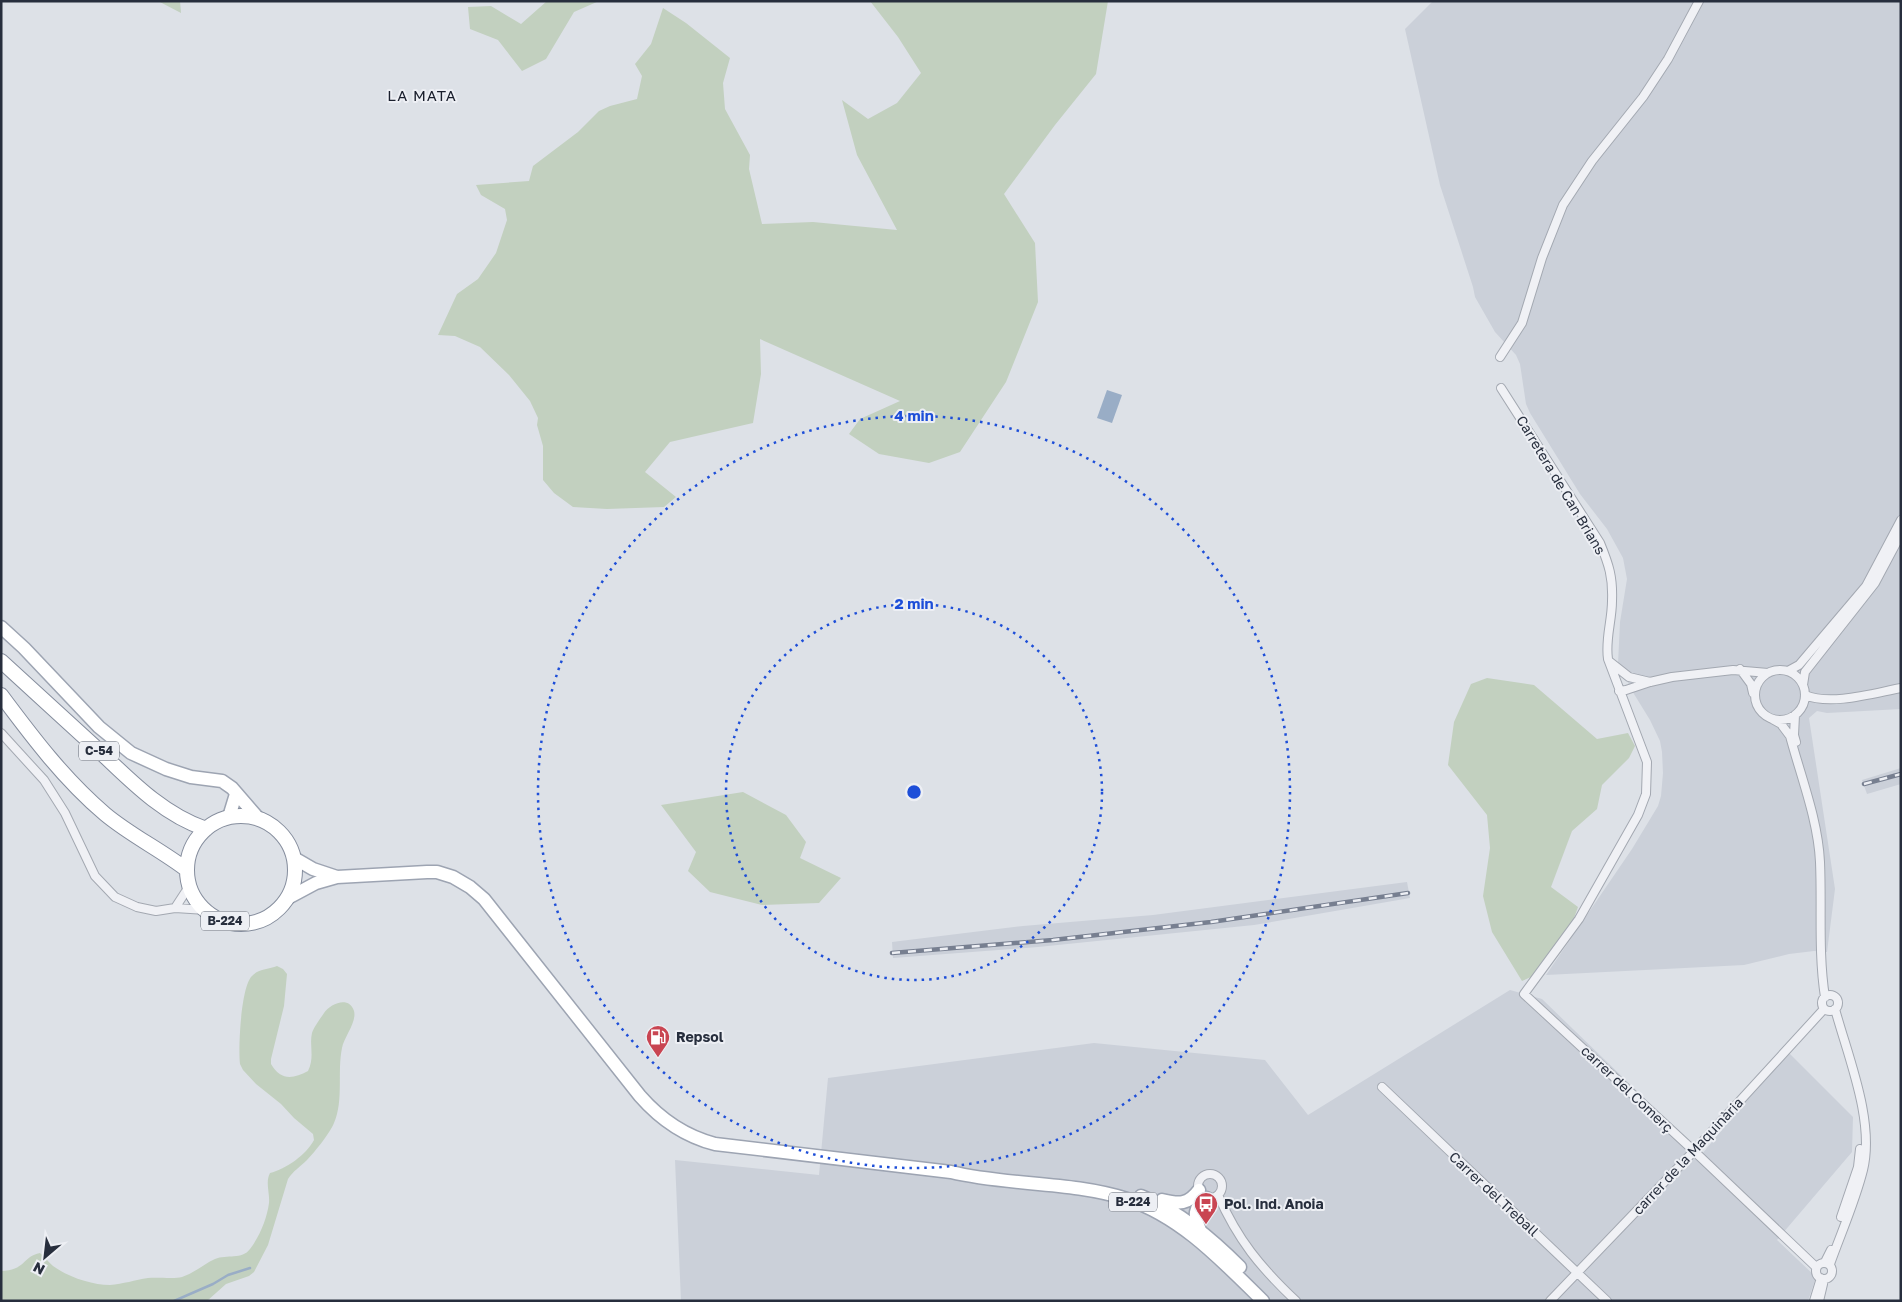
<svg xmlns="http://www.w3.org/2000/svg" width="1902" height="1302" viewBox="0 0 1902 1302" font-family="'Golos Text',sans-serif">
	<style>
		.built { fill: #cbd0d9 }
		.green { fill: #c2d0bf }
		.water { fill: #99adc6 }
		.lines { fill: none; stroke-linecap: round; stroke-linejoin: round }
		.stream { stroke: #99adc6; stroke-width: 2.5 }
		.minor-casing { stroke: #a3a8b1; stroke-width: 10 }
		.primary-casing { stroke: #9da4b2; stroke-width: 15 }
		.trunk-casing { stroke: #858d9d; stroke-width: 16 }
		.minor { stroke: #f0f1f5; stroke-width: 8 }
		.primary { stroke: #fff; stroke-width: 12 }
		.trunk { stroke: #fff; stroke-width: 14 }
		.rail-casing { stroke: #777f90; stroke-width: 4.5 }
		.rail { stroke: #edeff4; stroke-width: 2.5; stroke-dasharray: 8; stroke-linecap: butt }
		.ring { fill: none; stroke: #1d4ed8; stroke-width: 2.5; stroke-dasharray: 2.5 5 }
		.labels { text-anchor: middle; stroke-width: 4; stroke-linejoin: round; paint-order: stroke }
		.shield { fill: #edeff4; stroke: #626874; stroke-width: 1 }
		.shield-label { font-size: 12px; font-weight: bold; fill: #272e3d }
		.street-label { font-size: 14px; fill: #272e3d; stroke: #edeff4 }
		.poi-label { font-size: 14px; font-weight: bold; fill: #272e3d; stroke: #edeff4; text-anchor: start }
		.neighbourhood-label { font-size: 15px; letter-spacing: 1px; fill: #1a1f2d; stroke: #edeff4 }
		.centre { fill: #1d4ed8; stroke: #edeff4; stroke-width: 2.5 }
		.ring-label { font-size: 15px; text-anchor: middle; font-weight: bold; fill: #1d4ed8; stroke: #edeff4; stroke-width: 4; stroke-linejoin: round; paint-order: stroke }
	</style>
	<rect width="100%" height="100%" fill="#dde1e7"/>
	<path class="built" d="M1433 1H1901V709L1827 713 1817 711 1809 718 1835 889 1827 952 1814 951 1789 954 1744 965 1546 975 1632 849 1658 806 1661 796 1663 773 1662 752 1660 741 1650 720 1634 694 1618 664 1620 622 1627 579 1623 558 1607 529 1580 494 1530 413 1526 404 1520 364 1516 355 1495 332 1475 297 1473 287 1440 185 1405 29Z
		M1901 768V784L1867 794 1862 780Z
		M1407 882 1410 898 1254 925 1038 947 893 958 892 942 1023 926 1153 915Z
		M1510 990 1542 999 1702 1154 1787 1051 1853 1117 1852 1152 1777 1240 1816 1277 1808 1301H681L675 1160 819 1175 828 1078 1094 1043 1265 1060 1308 1115Z"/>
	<path class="green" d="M158 1H180L181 13Z
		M547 1H599L574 12 546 59 522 71 498 40 470 29 468 7 491 6 521 24Z
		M870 1H1108L1096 74 1055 125 1004 194 1035 243 1038 302 1006 382 960 452 929 463 879 454 849 434 860 419 900 401 760 339 761 374 753 423 670 442 645 472 676 497 664 507 607 509 573 507 554 493 543 480V446L537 425 538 418 530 401 509 375 480 347 455 336 438 335 457 294 478 279 496 253 507 220 505 209 481 195 476 185 529 181 533 166 578 132 599 111 610 106 637 99 642 76 635 64 651 44 663 8 686 23 730 58 723 83 725 109 750 155 749 169 762 224 813 222 897 230 857 155 842 100 868 119 897 103 921 73 898 37Z
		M1487 678 1534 685 1597 739 1628 733 1635 746 1629 758 1602 785 1597 809 1572 831 1551 887 1578 907 1573 921 1531 977 1522 981 1492 932 1483 896 1490 848 1487 815 1448 765 1454 722 1471 684Z
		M743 792 786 815 806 842 800 858 841 878 819 903 762 905 710 892 688 871 696 852 661 805Z
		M277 966 283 969 287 974 284 1006 271 1059V1064C281 1081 293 1079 308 1071 315 1057 309 1045 312 1033 314 1027 320 1019 324 1013 330 1004 349 995 354 1011 357 1022 344 1037 342 1048 337 1072 344 1100 334 1123 330 1133 314 1153 307 1160 300 1167 293 1171 288 1179L268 1245 254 1272 249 1276 226 1284 207 1301H1V1271C25 1271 23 1256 40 1253 45 1257 48 1262 53 1266 68 1277 92 1285 110 1285 123 1284 135 1280 148 1278 157 1277 175 1279 182 1277 194 1273 204 1264 215 1259 227 1254 242 1260 250 1249 260 1236 267 1218 269 1203 270 1192 265 1183 270 1173 286 1169 306 1155 314 1140L313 1134 294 1118 281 1104 256 1084 243 1070 240 1064C238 1048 241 986 252 976 258 969 269 969 277 966Z"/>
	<path class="water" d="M1107 390 1122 395 1112 423 1097 418Z"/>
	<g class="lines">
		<path class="stream" d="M174 1301 213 1284 228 1275 250 1268"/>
		<g class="minor-casing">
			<path id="minor" d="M1500 357 1522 323 1542 258 1563 205 1592 161 1643 97 1668 59 1699 1
				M1501 388 1600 543C1609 565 1613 577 1612 601 1612 621 1605 639 1608 659L1647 762 1646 794 1638 815 1579 919 1524 994 1694 1151 1816 1267
				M1610 662 1629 677 1650 682
				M1740 669 1751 684 1753 693
				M1755 695a25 25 0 1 1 50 0a25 25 0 1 1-50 0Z
				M1788 671 1799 665 1866 586 1901 520
				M1803 685 1805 672 1875 583 1901 534
				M1619 691 1626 690 1650 682 1672 677 1733 670 1768 673
				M1805 695C1831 706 1874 693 1901 688
				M1795 715 1794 735 1796 742
				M1772 719 1781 724 1790 736C1801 777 1818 820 1820 862 1822 907 1818 952 1825 997
				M1 733 44 780 65 813 95 876 115 897 137 907 156 911 175 908 206 910
				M175 908 190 885
				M1822 1003a8 8 0 1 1 16 0a8 8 0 1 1-16 0Z
				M1382 1087 1607 1301
				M1198 1186a12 12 0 1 1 24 0a12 12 0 1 1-24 0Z
				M1218 1195C1238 1240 1260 1267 1296 1301
				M1841 1217 1858 1167 1860 1149
				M1825 1262 1831 1250
				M1816 1271a8 8 0 1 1 16 0a8 8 0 1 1-16 0Z
				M1830 1264C1841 1233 1855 1202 1863 1170 1875 1121 1848 1057 1835 1009
				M1550 1301 1694 1151 1824 1009
				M1814 1301 1821 1278
				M1819 1301 1823 1284"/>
		</g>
		<g class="primary-casing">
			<path id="primary" d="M1 627 24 648 99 727 131 753 166 769 191 777 222 781 232 788 258 818
				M229 817 236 794
				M294 858 313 869 337 877
				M288 898 316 883 337 877 427 872H437L453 877 470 887 484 899 640 1096C661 1120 684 1136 715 1144L951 1172C1009 1186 1070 1181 1127 1199 1182 1217 1223 1262 1263 1301
				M1141 1196C1179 1211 1211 1238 1240 1267
				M1162 1200C1179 1204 1188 1205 1199 1190
				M1200 1230C1194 1216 1193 1207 1207 1198"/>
		</g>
		<g class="trunk-casing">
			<path id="trunk" d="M1 661C32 689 63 718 94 746 127 777 161 814 206 829
				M1 695C33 738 64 779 105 814 130 835 161 850 187 870
				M187 870a54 54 0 1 1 108 0a54 54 0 1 1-108 0Z"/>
		</g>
		<use href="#minor" class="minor"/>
		<use href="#primary" class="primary"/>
		<use href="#trunk" class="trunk"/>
		<g class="rail-casing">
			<path id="rail" d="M1864 784 1901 774
				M892 953 1053 940 1211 922 1408 893"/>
		</g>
		<use href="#rail" class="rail"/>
	</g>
	<g class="ring">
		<circle cx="914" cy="792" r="188"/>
		<circle cx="914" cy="792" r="376"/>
	</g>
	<defs>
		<g id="fuel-pin" transform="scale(1.25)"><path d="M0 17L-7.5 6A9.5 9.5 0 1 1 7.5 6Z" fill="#c94552" stroke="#edeff4"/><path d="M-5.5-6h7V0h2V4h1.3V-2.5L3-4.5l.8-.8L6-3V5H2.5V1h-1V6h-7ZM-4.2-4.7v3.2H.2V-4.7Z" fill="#fff"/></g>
		<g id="bus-pin" transform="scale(1.25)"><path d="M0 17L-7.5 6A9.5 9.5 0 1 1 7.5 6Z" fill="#c94552" stroke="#edeff4"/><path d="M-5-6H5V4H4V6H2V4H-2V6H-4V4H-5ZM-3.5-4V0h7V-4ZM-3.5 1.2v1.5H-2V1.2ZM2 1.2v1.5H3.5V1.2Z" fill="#fff"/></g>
	</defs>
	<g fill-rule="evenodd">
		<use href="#fuel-pin" x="658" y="1037"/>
		<use href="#bus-pin" x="1206" y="1204"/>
	</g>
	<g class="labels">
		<g class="shield">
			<rect x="79" y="741.5" width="40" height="19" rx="4"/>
			<rect x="201" y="911.5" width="48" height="19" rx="4"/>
			<rect x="1109" y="1192.5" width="48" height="19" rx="4"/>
		</g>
		<g class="shield-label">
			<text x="99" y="755">C-54</text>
			<text x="225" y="925">B-224</text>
			<text x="1133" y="1206">B-224</text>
		</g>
		<g class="street-label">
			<text transform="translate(1561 485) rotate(59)" y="5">Carretera de Can Brians</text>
			<text transform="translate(1627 1089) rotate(43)" y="5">carrer del Comerç</text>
			<text transform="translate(1688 1156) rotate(-47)" y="5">carrer de la Maquinària</text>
			<text transform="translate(1494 1194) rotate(43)" y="5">Carrer del Treball</text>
		</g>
		<g class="poi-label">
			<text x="676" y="1042">Repsol</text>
			<text x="1224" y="1209">Pol. Ind. Anoia</text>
		</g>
		<g class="neighbourhood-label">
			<text x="422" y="101">LA MATA</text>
		</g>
	</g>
	<circle cx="914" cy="792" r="8" class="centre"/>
	<g class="ring-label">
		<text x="914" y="421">4 min</text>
		<text x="914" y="609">2 min</text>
	</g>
	<rect width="1902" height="1302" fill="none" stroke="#272e3d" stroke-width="5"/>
	<g transform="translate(45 1257) rotate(208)" stroke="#edeff4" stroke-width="4" paint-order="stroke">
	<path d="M0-4L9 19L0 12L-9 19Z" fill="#272e3d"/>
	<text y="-8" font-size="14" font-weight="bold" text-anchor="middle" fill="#272e3d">N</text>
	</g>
</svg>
